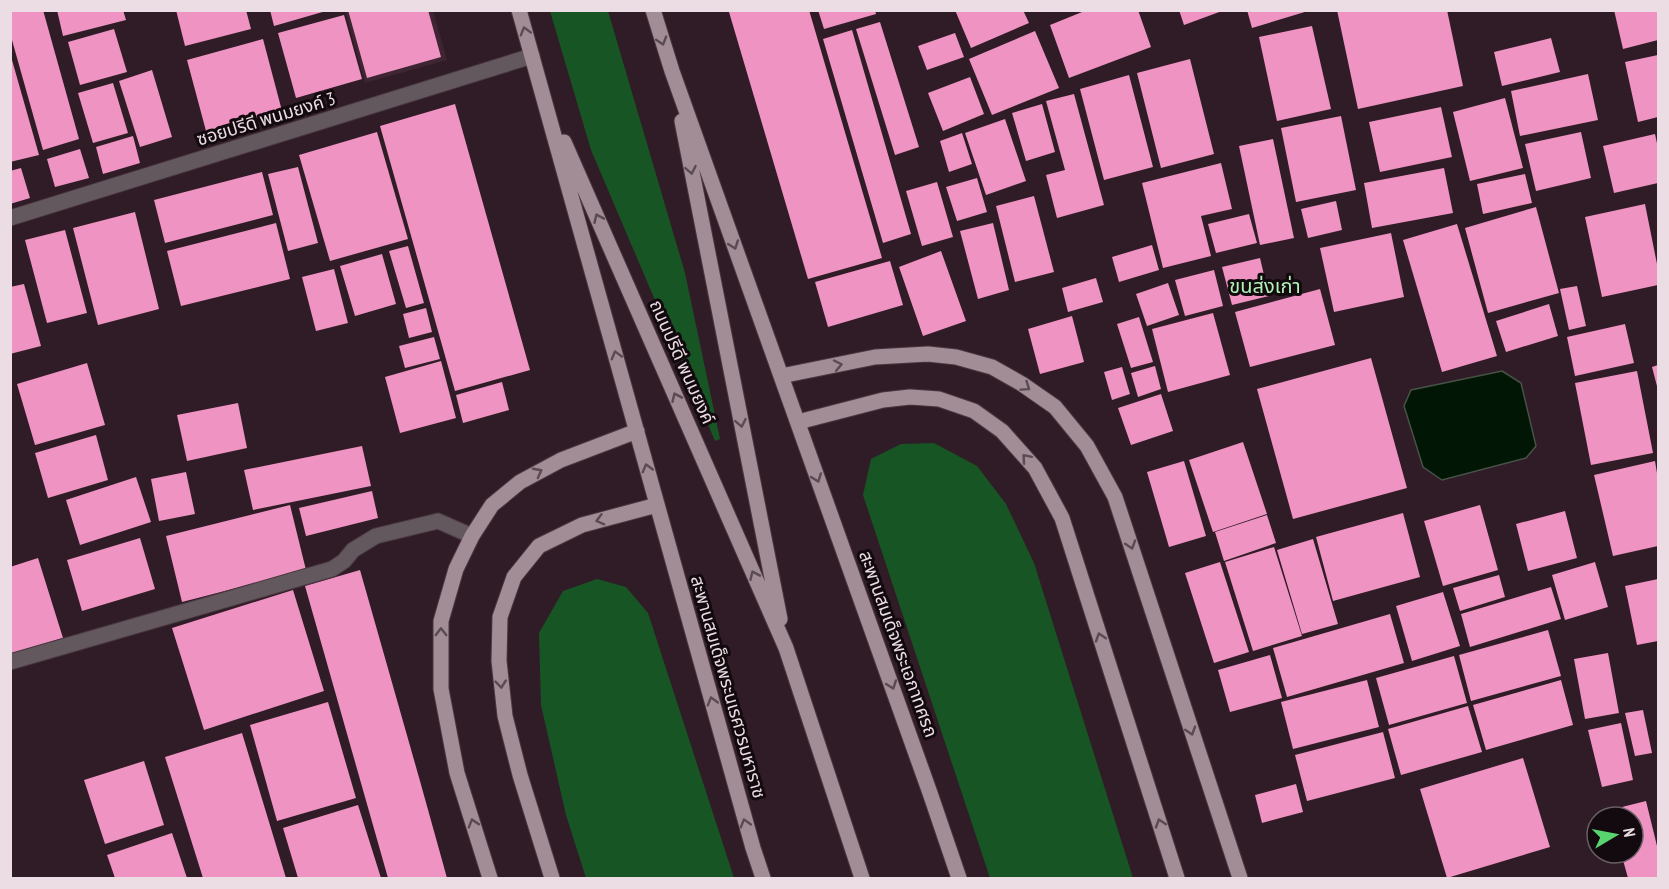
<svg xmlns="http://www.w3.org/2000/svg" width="1669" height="889" viewBox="0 0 1669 889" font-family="'PT Sans Narrow','Noto Sans Thai',sans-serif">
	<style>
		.built { fill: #3f2533 }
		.green { fill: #185524 }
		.water { fill: #011604; stroke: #475247; stroke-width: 1.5 }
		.building { fill: #ef93c2 }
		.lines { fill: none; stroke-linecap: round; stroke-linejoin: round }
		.minor-casing { stroke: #4a3740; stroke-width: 17 }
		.major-casing { stroke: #4a3740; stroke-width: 17 }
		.minor { stroke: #62585d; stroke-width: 15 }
		.major { stroke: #a28c96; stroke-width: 15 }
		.oneway { stroke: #5a4b52 }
		.labels { text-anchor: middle; stroke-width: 6; stroke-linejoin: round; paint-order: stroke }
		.street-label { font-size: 18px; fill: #ebdde3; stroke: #120a0e }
		.neighbourhood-label { font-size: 20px; fill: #b2f1b8; stroke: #120a0e }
	</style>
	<rect width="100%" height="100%" fill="#301c26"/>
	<path class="built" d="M345 11H433L447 60 365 83Z"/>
	<path class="green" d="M550 11H608L685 273 720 439 715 441 591 150Z
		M934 443 977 466 1006 504 1034 563 1133 878H990L863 495 871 459 901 444Z
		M597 579 626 587 648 613 734 878H586L566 815 541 705 539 633 563 591Z"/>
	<path class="water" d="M1502 371 1521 383 1536 446 1526 458 1442 480 1423 467 1404 406 1411 390Z"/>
	<path class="building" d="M10 10H43L79 139 43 150 10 33Z
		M57 10H123L126 20 63 36Z
		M176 10H246L251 29 185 46Z
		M270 10H326V11L274 26Z
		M348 10H428L441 57 367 78Z
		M734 10H809L882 258 808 279 729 12Z
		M818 10H875L876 14 824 29Z
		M955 10H1023L1029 23 971 48Z
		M1087 10H1138L1151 47 1069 78 1050 25Z
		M1179 10H1222V11L1184 25Z
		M1247 10H1308V11L1252 28Z
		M1337 10H1447L1463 86 1358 109Z
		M1614 10H1658V40L1623 49Z
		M344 15 362 79 296 98 278 33Z
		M880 22 919 147 895 155 856 29Z
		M1312 26 1331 109 1277 121 1259 37Z
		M114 29 127 72 80 85 68 42Z
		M852 30 911 234 883 243 823 39Z
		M1035 31 1059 88 992 115 969 59Z
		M955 33 964 57 927 70 918 46Z
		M1551 38 1560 72 1502 86 1494 52Z
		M263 39 282 111 206 131 187 60Z
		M10 53 39 155 10 162Z
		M1658 55V117L1638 122 1625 62Z
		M1190 59 1214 154 1161 168 1137 73Z
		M152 70 172 137 140 147 119 81Z
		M1588 74 1598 120 1520 136 1511 91Z
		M1129 75 1153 167 1104 180 1080 89Z
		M970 77 984 114 943 131 928 93Z
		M113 83 128 133 93 143 78 93Z
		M1074 94 1104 205 1057 218 1046 175 1065 170 1046 101Z
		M1505 98 1523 168 1470 181 1453 112Z
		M455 104 530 370 455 391 380 126Z
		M1042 104 1055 152 1026 161 1012 113Z
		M1441 107 1452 157 1380 172 1369 122Z
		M1341 116 1356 190 1296 202 1281 128Z
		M1005 119 1026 181 986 195 965 133Z
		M377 132 408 239 330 261 299 155Z
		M1581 132 1591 178 1536 191 1525 144Z
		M962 133 972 164 949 172 940 141Z
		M1655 134 1658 148V183L1614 193 1603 146Z
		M133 136 140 163 103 174 96 147Z
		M1273 139 1294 238 1260 245 1239 146Z
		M80 149 89 178 55 187 47 159Z
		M1221 163 1232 209 1201 216 1211 256 1163 268 1142 183Z
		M298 167 318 243 288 251 268 174Z
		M21 168 30 198 10 204V171Z
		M1444 168 1453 213 1372 228 1364 183Z
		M262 172 273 215 165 243 154 200Z
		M1525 174 1532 203 1483 214 1477 184Z
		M977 178 987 212 957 221 946 187Z
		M937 182 953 237 922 246 906 191Z
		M1034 196 1054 272 1015 282 996 206Z
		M1336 201 1342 230 1308 238 1301 209Z
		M1645 204 1658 269V285L1602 297 1585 217Z
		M1536 207 1559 293 1488 313 1465 228Z
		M135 212 159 309 98 325 73 228Z
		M1249 214 1257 243 1216 253 1208 224Z
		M276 223 290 279 181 306 167 251Z
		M993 223 1009 290 978 299 960 231Z
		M1457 224 1497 356 1442 372 1403 240Z
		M65 230 87 313 47 323 25 240Z
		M1391 233 1404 297 1334 312 1320 248Z
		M1152 245 1159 270 1119 282 1112 257Z
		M408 246 424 303 406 308 389 251Z
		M941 251 966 321 923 336 899 267Z
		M382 254 396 304 355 316 340 266Z
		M1260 258 1269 296 1232 305 1222 267Z
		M890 261 903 305 828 327 815 282Z
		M334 269 348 323 316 331 302 277Z
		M1214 270 1223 306 1185 316 1175 280Z
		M1096 278 1103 302 1068 312 1062 288Z
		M1168 283 1179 315 1147 326 1136 294Z
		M24 284 41 346 10 354V287Z
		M1577 286 1586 326 1569 330 1560 289Z
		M1320 289 1335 345 1250 367 1235 312Z
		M1549 304 1558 336 1506 352 1496 321Z
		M426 308 432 332 409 338 403 314Z
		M1213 313 1230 375 1168 392 1152 329Z
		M1072 316 1084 362 1040 374 1028 329Z
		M1139 317 1153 362 1131 368 1117 324Z
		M1625 324 1634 363 1575 376 1567 337Z
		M434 337 440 359 405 368 399 346Z
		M1371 358 1407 488 1293 519 1257 389Z
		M441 361 456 418 400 433 385 377Z
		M87 363 105 425 35 445 17 384Z
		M1658 365V390L1652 367Z
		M1155 366 1161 389 1138 397 1131 373Z
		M1122 367 1130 394 1112 400 1104 372Z
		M1637 371 1653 453 1591 465 1575 383Z
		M502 382 509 410 463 423 456 395Z
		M1161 394 1173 431 1131 445 1118 408Z
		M238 403 247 448 187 461 177 415Z
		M96 435 108 480 48 498 35 453Z
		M1243 442 1267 514 1213 532 1189 460Z
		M362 446 371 486 253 510 244 470Z
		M1184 461 1206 536 1169 547 1147 472Z
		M1655 461 1658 479V546L1613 556 1594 475Z
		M186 472 195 514 159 521 151 479Z
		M136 477 151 522 80 545 66 500Z
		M372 491 378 518 306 536 299 508Z
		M290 505 306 570 182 602 166 536Z
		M1480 505 1498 570 1443 586 1424 521Z
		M1565 511 1577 558 1528 571 1516 524Z
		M1403 513 1420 577 1333 601 1316 537Z
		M1267 515 1276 543 1224 561 1215 532Z
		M140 538 155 589 82 611 67 560Z
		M1313 539 1338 624 1302 634 1277 550Z
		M1274 547 1302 636 1253 651 1225 562Z
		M38 558 63 638 10 654V567Z
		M1220 562 1249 652 1214 663 1185 573Z
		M1595 562 1608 607 1565 620 1552 575Z
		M360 570 420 781 447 878H388L305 586Z
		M1499 575 1505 597 1460 611 1453 588Z
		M1658 579V641L1637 645 1625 586Z
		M1551 587 1561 619 1470 647 1461 614Z
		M293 590 324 691 204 730 172 628Z
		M1443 592 1460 646 1412 661 1396 606Z
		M1390 614 1404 663 1287 697 1273 648Z
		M1548 630 1561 676 1471 701 1459 655Z
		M1608 653 1619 713 1585 719 1574 659Z
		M1270 655 1282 698 1230 712 1218 670Z
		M1454 656 1467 703 1389 725 1376 678Z
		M1367 680 1379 727 1293 749 1281 702Z
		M1561 680 1573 725 1486 750 1473 705Z
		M328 702 356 798 277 821 250 725Z
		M1468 706 1482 752 1401 775 1388 729Z
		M1643 710 1652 753 1635 756 1625 713Z
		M1621 723 1633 780 1602 787 1588 730Z
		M1383 732 1395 778 1307 801 1295 755Z
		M242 733 286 878H203L165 757Z
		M1523 758 1550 847 1447 878 1420 789Z
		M144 761 164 825 105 844 84 780Z
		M1296 784 1303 812 1262 823 1255 795Z
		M1646 801 1658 850V878H1628L1621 853H1633V817H1612L1610 810Z
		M358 805 381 878H298L283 828Z
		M172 833 187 878H115L107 855Z"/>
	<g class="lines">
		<g class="minor-casing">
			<path id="minor" d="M10 218 532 56
				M10 662 332 569 344 561 353 550 376 536 438 521 472 536"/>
		</g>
		<g class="major-casing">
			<path id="major" d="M519 10 753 848 763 878
				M653 10 672 71 930 793 959 878
				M682 121 780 619
				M564 142 786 648 862 878
				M781 376 875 357 928 354 956 357 992 367 1022 384 1055 407 1087 446 1115 497 1240 878
				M798 422 883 400 910 397 939 399 974 411 1002 431 1035 468 1062 518 1177 878
				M490 878 457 773 441 689V621L456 569 472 536 492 505 520 482 561 460 637 431
				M552 878 520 775 505 716 499 661 500 617 514 577 539 546 582 525 657 505"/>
		</g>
		<use href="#minor" class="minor"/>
		<use href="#major" class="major"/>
	</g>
	<defs><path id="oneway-chevron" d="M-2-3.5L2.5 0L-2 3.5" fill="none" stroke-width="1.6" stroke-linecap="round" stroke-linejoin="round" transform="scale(1.5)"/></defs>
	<g class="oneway">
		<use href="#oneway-chevron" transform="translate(525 31) rotate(-106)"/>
		<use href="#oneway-chevron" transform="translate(662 41) rotate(73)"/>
		<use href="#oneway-chevron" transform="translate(691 170) rotate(79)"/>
		<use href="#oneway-chevron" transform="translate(598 218) rotate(-114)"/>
		<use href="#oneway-chevron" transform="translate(734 245) rotate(70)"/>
		<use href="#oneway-chevron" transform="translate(616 355) rotate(-106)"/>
		<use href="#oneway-chevron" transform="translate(838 365) rotate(-12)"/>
		<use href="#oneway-chevron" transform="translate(1026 387) rotate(34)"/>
		<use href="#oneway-chevron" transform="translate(676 397) rotate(-114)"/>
		<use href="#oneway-chevron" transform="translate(741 423) rotate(79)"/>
		<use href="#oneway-chevron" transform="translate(1026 458) rotate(-131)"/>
		<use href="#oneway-chevron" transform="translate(647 468) rotate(-105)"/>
		<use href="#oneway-chevron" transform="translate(538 472) rotate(-28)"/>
		<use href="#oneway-chevron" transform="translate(817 478) rotate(70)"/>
		<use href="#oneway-chevron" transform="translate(600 520) rotate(165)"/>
		<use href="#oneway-chevron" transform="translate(1131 545) rotate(72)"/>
		<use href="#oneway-chevron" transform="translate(754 575) rotate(-114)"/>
		<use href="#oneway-chevron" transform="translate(441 632) rotate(-90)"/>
		<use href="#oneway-chevron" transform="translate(1100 637) rotate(-108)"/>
		<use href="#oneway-chevron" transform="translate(501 684) rotate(84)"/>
		<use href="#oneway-chevron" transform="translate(892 685) rotate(70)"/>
		<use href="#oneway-chevron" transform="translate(712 701) rotate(-106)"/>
		<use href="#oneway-chevron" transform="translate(1191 731) rotate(72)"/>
		<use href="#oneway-chevron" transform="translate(473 823) rotate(-107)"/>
		<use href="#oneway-chevron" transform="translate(745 823) rotate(-106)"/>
		<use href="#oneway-chevron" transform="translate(1160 823) rotate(-108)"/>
	</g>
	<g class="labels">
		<g class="street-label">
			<text transform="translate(266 119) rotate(-17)" y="6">ซอยปรีดี พนมยงค์ 3</text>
			<text transform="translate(682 362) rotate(66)" y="6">ถนนปรีดี พนมยงค์</text>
			<text transform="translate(898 644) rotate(70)" y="6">สะพานสมเด็จพระเอกาทศรถ</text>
			<text transform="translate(728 687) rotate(74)" y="6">สะพานสมเด็จพระนเรศวรมหาราช</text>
		</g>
		<g class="neighbourhood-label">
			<text x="1265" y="293">ขนส่งเก่า</text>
		</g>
	</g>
	<rect width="1669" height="889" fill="none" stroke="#ebdde3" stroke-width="24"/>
	<g transform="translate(1615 835) rotate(80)"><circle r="28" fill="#120a0e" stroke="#695e63" stroke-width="1.5"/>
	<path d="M0-4.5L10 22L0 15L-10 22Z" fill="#59d56f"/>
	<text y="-9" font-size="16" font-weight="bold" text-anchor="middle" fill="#ebdde3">N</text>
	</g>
</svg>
